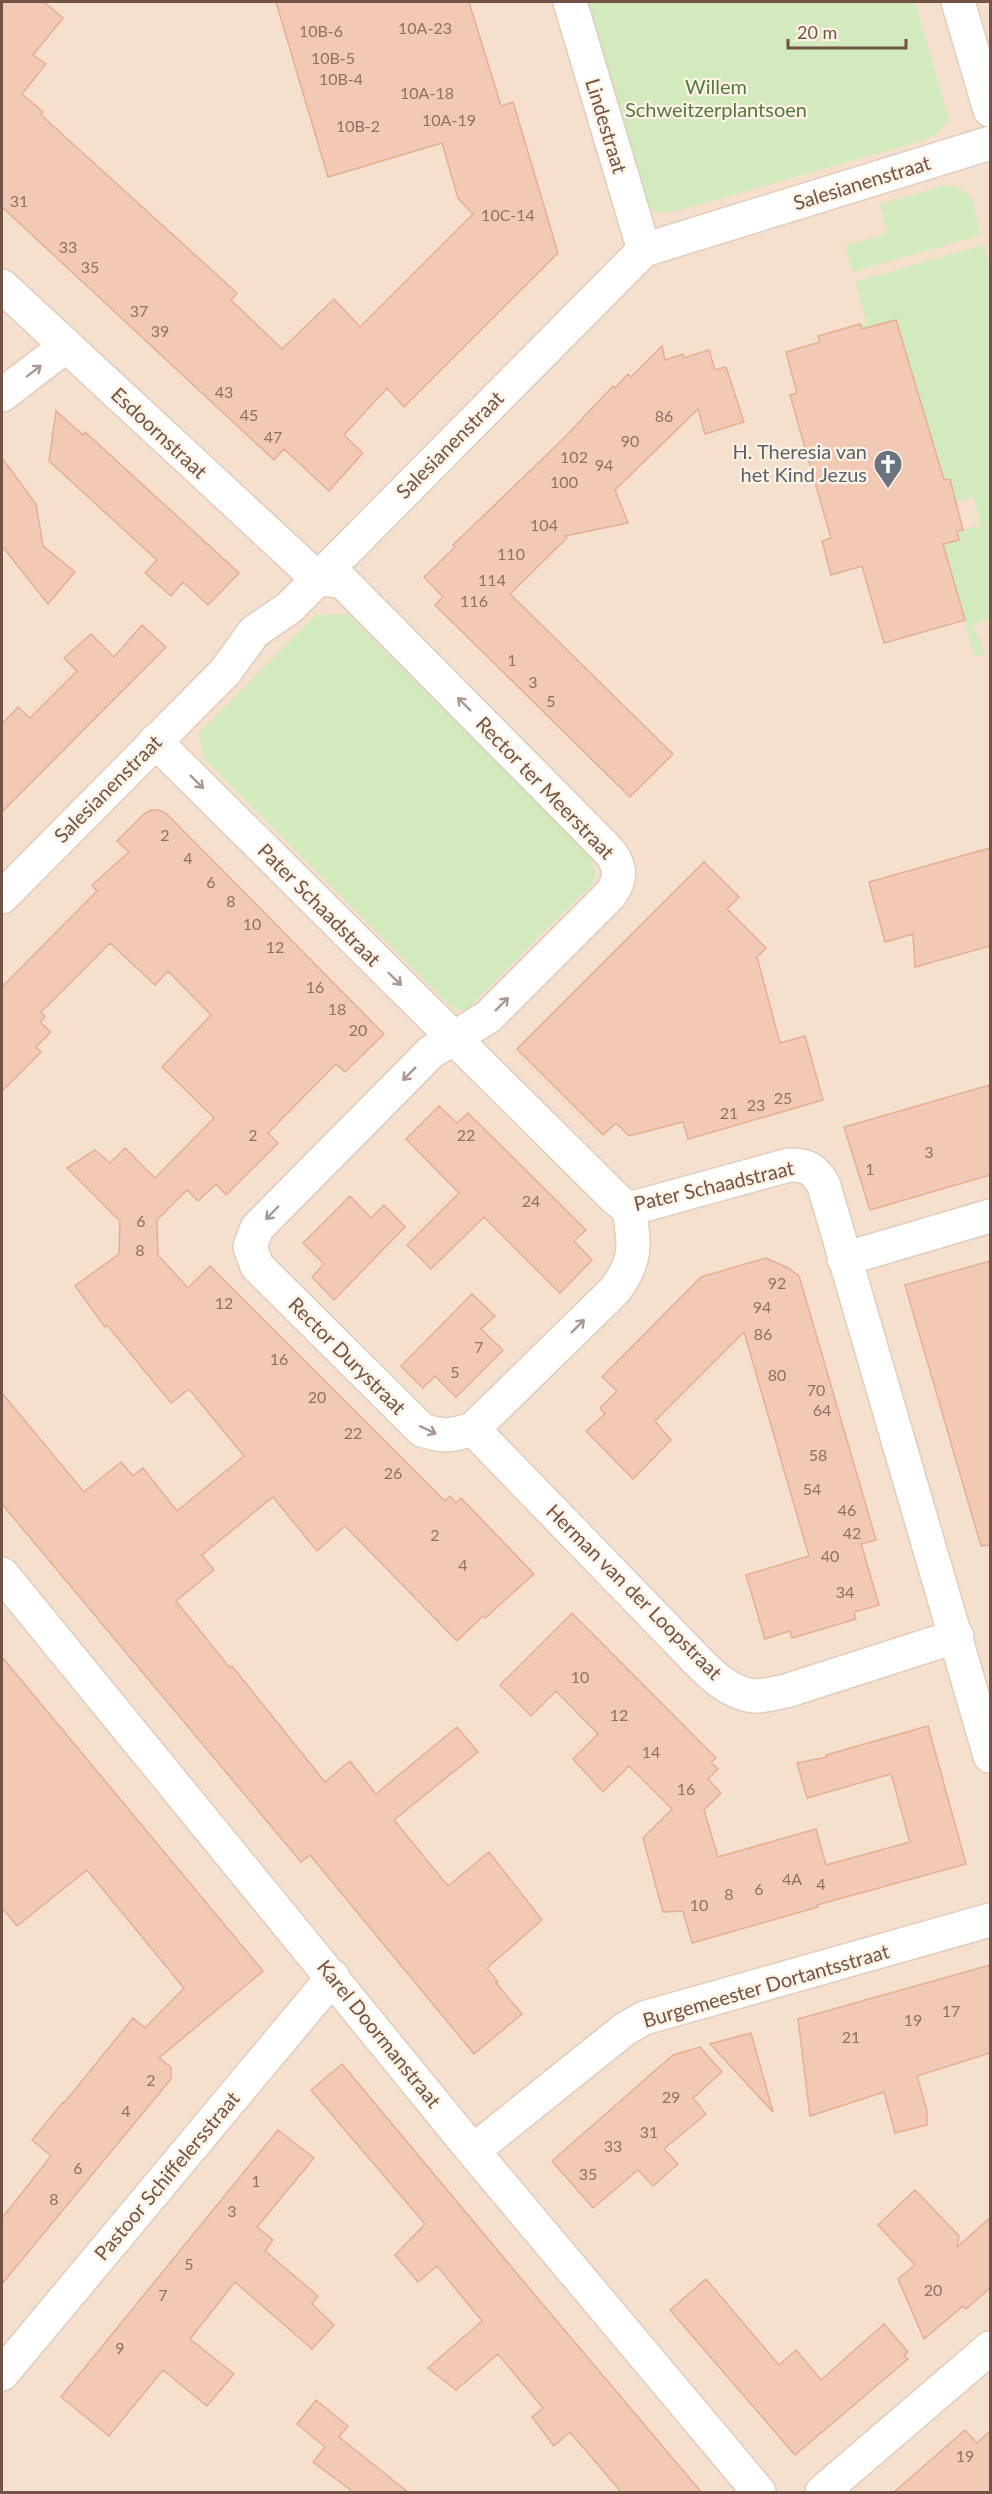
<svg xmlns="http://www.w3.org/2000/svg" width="992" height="2494" viewBox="0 0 992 2494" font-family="Lato,sans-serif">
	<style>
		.residential { fill: #f4e0cd }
		.green { fill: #d2eabd }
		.building { fill: #f2c9b5; stroke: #e5ae95; stroke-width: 1.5 }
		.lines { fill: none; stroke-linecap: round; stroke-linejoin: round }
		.minor-casing { stroke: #e2ccbd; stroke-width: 36 }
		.minor { stroke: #fff; stroke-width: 33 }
		.oneway { stroke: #ab9890 }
		.labels { text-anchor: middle; stroke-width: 4.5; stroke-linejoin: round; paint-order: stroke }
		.number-label { font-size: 16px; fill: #937062 }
		.park-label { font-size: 20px; fill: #54793e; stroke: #fff3e5 }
		.street-label { font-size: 20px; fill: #735346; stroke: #fff3e5 }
		.worship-label { font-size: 20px; fill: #5b616d; stroke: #fff3e5; text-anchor: end }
	</style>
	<rect width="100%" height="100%" fill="#fdefde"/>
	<path class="residential" d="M2 2H990V2492H2Z"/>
	<path class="green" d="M586 2H915L949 120 937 133 924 140 680 210 658 213 648 207Z
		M945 185C976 188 974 209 981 235L852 272 845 246 888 233 880 205Z
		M984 245 990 267V618L972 625 985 653 975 657 943 544 960 539 958 531 981 525 973 497 956 502 950 479 944 480 897 320 862 329 861 325 867 323 855 282Z
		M348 614 589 855 595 872 593 884 542 933 467 1010 453 1009 204 758 198 734 316 615Z"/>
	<path class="building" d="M2 2H44L63 18 33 55 46 64 22 94 43 112 41 115 237 293 231 300 282 349 334 299 360 327 473 214 458 198 442 143 328 177 276 2H469L501 106 513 102 558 253 404 407 387 388 344 435 363 453 329 491 284 449 274 460 2 207Z
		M896 320 944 480 950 479 963 530 957 531 959 540 943 544 965 620 884 643 862 566 831 575 822 541 831 538 790 395 797 393 786 352 820 342 818 336 860 324 862 329Z
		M662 346 665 360 683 354V358L709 350 715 370 726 367 744 422 705 434 698 409 615 490 628 523 565 536 567 538 510 594 673 754 630 797 435 605 443 597 424 577 455 547 453 545 562 440 613 386 615 388 628 374 631 377Z
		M56 411 83 435 85 432 239 573 208 605 183 582 171 596 145 573 157 560 49 461Z
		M2 458 36 504 43 546 75 572 48 604 2 546Z
		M142 625 166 647 2 812V724L18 707 30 718 77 671 64 658 91 634 114 657Z
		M151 810H159L167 814 384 1034 345 1072 336 1064 268 1133 278 1143 226 1195 216 1184 198 1201 187 1190 157 1220 158 1255 188 1288 210 1266 445 1501 450 1496 456 1503 461 1498 534 1574 485 1618 483 1616 457 1641 345 1526 317 1551 273 1497 202 1555 214 1570 176 1601 230 1668 232 1666 325 1782 350 1761 376 1794 457 1727 478 1752 394 1820 448 1886 489 1852 542 1920 487 1968 498 1982 496 1983 522 2014 474 2054 310 1855 301 1862 2 1504V1393L84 1492 121 1462 133 1476 143 1468 177 1511 244 1456 189 1389 171 1403 107 1325 105 1327 75 1286 119 1254 120 1221 67 1168 95 1150 110 1163 125 1148 155 1178 214 1118 162 1067 211 1015 168 971 155 985 110 943 41 1012 45 1017 40 1022 51 1032 36 1047 41 1052 2 1091V987L97 891 92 885 129 852 117 841 144 814Z
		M990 848V946L915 967 913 934 885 942 869 882Z
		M704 862 739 897 727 909 766 948 757 957 780 1043 805 1036 823 1100 688 1139 683 1122 629 1136 616 1123 603 1135 517 1049Z
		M990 1085V1175L870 1210 844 1127Z
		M439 1106 457 1123 468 1113 586 1230 574 1241 592 1260 560 1293 484 1217 431 1269 407 1245 459 1193 406 1139Z
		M350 1196 371 1218 384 1205 405 1227 334 1300 312 1277 324 1264 303 1243Z
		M766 1258 788 1268 799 1276 876 1540 861 1544 879 1605 854 1612 856 1619 792 1638 790 1631 765 1639 746 1575 809 1556 744 1332 655 1421 671 1440 633 1479 586 1431 605 1414 600 1408 617 1391 602 1377 701 1277Z
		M990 1261V1545L981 1546 905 1285Z
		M472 1294 495 1316 481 1329 503 1350 456 1397 435 1376 423 1388 401 1366Z
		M572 1613 716 1758 711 1762 718 1769 708 1779 721 1793 704 1810 718 1857 816 1829 826 1865 910 1842 891 1774 807 1798 797 1763 827 1757 826 1755 928 1726 966 1864 817 1905 818 1907 692 1943 683 1911 663 1912 643 1838 672 1809 629 1766 603 1792 573 1759 598 1734 556 1691 531 1716 500 1685Z
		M2 1657 263 1971 159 2058 171 2067V2079L2 2284V2218L51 2156 32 2140 63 2102 64 2103 133 2018 145 2028 184 1988 87 1870 17 1926 2 1908Z
		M990 1965V2053L917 2076 927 2111V2125L895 2133 884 2092 810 2116 798 2019Z
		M751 2033 773 2112 710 2044Z
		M700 2047 722 2072 693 2098 706 2114 664 2149 678 2164 653 2186 638 2170 593 2208 552 2161 673 2055Z
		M342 2064 529 2288 702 2493H622L570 2432 554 2446 532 2417 543 2408 498 2354 456 2390 428 2368 482 2321 437 2266 418 2282 395 2255 425 2224 311 2090Z
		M278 2130 314 2158 257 2227 273 2240 265 2251 318 2296 312 2304 334 2325 312 2349 235 2282 190 2339 234 2374 207 2406 163 2370 109 2436 61 2397Z
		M915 2190 959 2236 957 2247 990 2218V2288L966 2309 963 2306 924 2339 898 2279 915 2265 878 2225Z
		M706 2279 779 2365 796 2350 821 2380 884 2324 908 2352 904 2355 908 2359 795 2455 670 2310Z
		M316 2400 348 2426 339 2437 409 2493H355L313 2462 325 2447 297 2424Z
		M965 2430 977 2443 990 2431V2493H893Z"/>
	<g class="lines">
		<g class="minor-casing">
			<path id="minor" d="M570 2 644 250
				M958 2 990 110
				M2 286 318 579 342 581 608 850C621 865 622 879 610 895L488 1017 431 1052 257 1228 250 1247 257 1266 422 1430C443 1437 452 1436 473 1429L615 1290C637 1260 635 1245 629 1209
				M2 395 66 346
				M155 741 616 1199 629 1209 789 1165C807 1164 816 1170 824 1186L990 1756
				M2 897 225 672 254 632 289 608 644 250 990 143
				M844 1259 990 1216
				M473 1429 685 1648C705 1668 728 1696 758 1696 768 1695 777 1693 786 1691L957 1636
				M2 1574 473 2151 759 2492
				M473 2151 625 2029 644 2018 990 1920
				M2 2374 333 1977
				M822 2492 990 2348"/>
		</g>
		<use href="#minor" class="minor"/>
	</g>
	<defs><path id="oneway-shaft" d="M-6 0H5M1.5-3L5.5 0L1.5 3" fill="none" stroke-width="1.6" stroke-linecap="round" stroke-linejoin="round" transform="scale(1.5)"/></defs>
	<g class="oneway">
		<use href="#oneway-shaft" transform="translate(34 371) rotate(-37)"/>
		<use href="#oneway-shaft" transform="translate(464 704) rotate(-135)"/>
		<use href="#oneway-shaft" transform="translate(197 782) rotate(45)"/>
		<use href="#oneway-shaft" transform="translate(395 979) rotate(44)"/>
		<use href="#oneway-shaft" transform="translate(502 1004) rotate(-45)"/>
		<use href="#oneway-shaft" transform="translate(409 1074) rotate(135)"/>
		<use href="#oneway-shaft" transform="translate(272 1213) rotate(134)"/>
		<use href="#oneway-shaft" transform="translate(578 1326) rotate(-45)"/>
		<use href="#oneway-shaft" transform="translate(428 1430) rotate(25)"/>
	</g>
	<defs>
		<g id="church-pin" transform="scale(1.5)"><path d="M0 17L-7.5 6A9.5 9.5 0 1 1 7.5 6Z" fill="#6b7280" stroke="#fff3e5"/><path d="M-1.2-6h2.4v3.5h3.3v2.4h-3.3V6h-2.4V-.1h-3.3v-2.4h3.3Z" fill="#fff"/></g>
	</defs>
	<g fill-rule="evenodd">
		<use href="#church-pin" x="888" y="464"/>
	</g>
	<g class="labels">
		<g class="number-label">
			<text x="425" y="34">10A-23</text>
			<text x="321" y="37">10B-6</text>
			<text x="333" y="64">10B-5</text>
			<text x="341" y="85">10B-4</text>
			<text x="427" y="99">10A-18</text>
			<text x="449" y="126">10A-19</text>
			<text x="358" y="132">10B-2</text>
			<text x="19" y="207">31</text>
			<text x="508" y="221">10C-14</text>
			<text x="68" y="253">33</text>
			<text x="90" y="273">35</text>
			<text x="139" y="317">37</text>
			<text x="160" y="337">39</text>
			<text x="224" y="398">43</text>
			<text x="249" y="421">45</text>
			<text x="664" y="422">86</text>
			<text x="273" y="443">47</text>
			<text x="630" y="447">90</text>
			<text x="574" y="463">102</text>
			<text x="604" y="471">94</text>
			<text x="564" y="488">100</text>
			<text x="544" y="531">104</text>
			<text x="511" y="560">110</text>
			<text x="492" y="586">114</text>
			<text x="474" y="607">116</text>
			<text x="512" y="666">1</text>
			<text x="533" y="688">3</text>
			<text x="551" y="707">5</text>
			<text x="165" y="841">2</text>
			<text x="188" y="864">4</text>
			<text x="211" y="888">6</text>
			<text x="231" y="907">8</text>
			<text x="252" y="930">10</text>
			<text x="275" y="953">12</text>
			<text x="315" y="993">16</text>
			<text x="337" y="1015">18</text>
			<text x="358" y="1036">20</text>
			<text x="783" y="1104">25</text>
			<text x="756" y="1111">23</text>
			<text x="729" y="1119">21</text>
			<text x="253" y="1141">2</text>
			<text x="466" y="1141">22</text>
			<text x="929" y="1158">3</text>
			<text x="870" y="1175">1</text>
			<text x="531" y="1207">24</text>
			<text x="141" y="1227">6</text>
			<text x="140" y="1256">8</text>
			<text x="777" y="1289">92</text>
			<text x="224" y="1309">12</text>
			<text x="762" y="1313">94</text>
			<text x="763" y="1340">86</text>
			<text x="479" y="1353">7</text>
			<text x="279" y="1365">16</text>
			<text x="455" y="1378">5</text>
			<text x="777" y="1381">80</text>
			<text x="816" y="1396">70</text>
			<text x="317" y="1403">20</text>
			<text x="822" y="1416">64</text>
			<text x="353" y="1439">22</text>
			<text x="818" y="1461">58</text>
			<text x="393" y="1479">26</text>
			<text x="812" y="1495">54</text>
			<text x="847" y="1516">46</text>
			<text x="852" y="1539">42</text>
			<text x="435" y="1541">2</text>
			<text x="830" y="1562">40</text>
			<text x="463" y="1571">4</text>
			<text x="845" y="1598">34</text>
			<text x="580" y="1683">10</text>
			<text x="619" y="1721">12</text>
			<text x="651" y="1758">14</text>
			<text x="686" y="1795">16</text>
			<text x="792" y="1885">4A</text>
			<text x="821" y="1890">4</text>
			<text x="759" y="1895">6</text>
			<text x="729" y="1900">8</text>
			<text x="699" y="1911">10</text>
			<text x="951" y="2017">17</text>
			<text x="913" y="2026">19</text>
			<text x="851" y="2043">21</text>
			<text x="151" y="2086">2</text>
			<text x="671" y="2103">29</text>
			<text x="126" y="2117">4</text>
			<text x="649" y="2138">31</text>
			<text x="613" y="2152">33</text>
			<text x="78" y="2174">6</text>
			<text x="588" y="2180">35</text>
			<text x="256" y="2187">1</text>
			<text x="54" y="2205">8</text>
			<text x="232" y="2217">3</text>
			<text x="189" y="2270">5</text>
			<text x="933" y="2296">20</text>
			<text x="163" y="2301">7</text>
			<text x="120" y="2354">9</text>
			<text x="965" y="2462">19</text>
		</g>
		<g class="park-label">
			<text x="716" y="94">Willem<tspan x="716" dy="23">Schweitzerplantsoen</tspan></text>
		</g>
		<g class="street-label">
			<text transform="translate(606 126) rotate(73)" y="7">Lindestraat</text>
			<text transform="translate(862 183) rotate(-17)" y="7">Salesianenstraat</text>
			<text transform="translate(159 433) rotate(43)" y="7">Esdoornstraat</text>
			<text transform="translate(450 445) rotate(-45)" y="7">Salesianenstraat</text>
			<text transform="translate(545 788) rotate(46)" y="7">Rector ter Meerstraat</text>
			<text transform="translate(108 789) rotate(-45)" y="7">Salesianenstraat</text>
			<text transform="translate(319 905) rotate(45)" y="7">Pater Schaadstraat</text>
			<text transform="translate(714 1186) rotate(-13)" y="7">Pater Schaadstraat</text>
			<text transform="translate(347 1356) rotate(45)" y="7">Rector Durystraat</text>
			<text transform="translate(634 1592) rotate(45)" y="7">Herman van der Loopstraat</text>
			<text transform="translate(766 1986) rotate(-16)" y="7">Burgemeester Dortantsstraat</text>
			<text transform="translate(379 2034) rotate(51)" y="7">Karel Doormanstraat</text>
			<text transform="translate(167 2176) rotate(-50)" y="7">Pastoor Schiffelersstraat</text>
		</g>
		<g class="worship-label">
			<text x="867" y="459">H. Theresia van<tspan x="867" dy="23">het Kind Jezus</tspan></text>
		</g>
	</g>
	<rect width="992" height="2494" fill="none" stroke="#735346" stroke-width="6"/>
	<path d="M788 39v9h118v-9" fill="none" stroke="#735346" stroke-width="3"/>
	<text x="797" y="39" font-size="18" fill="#735346" stroke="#fff3e5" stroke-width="4.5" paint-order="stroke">20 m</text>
</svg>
